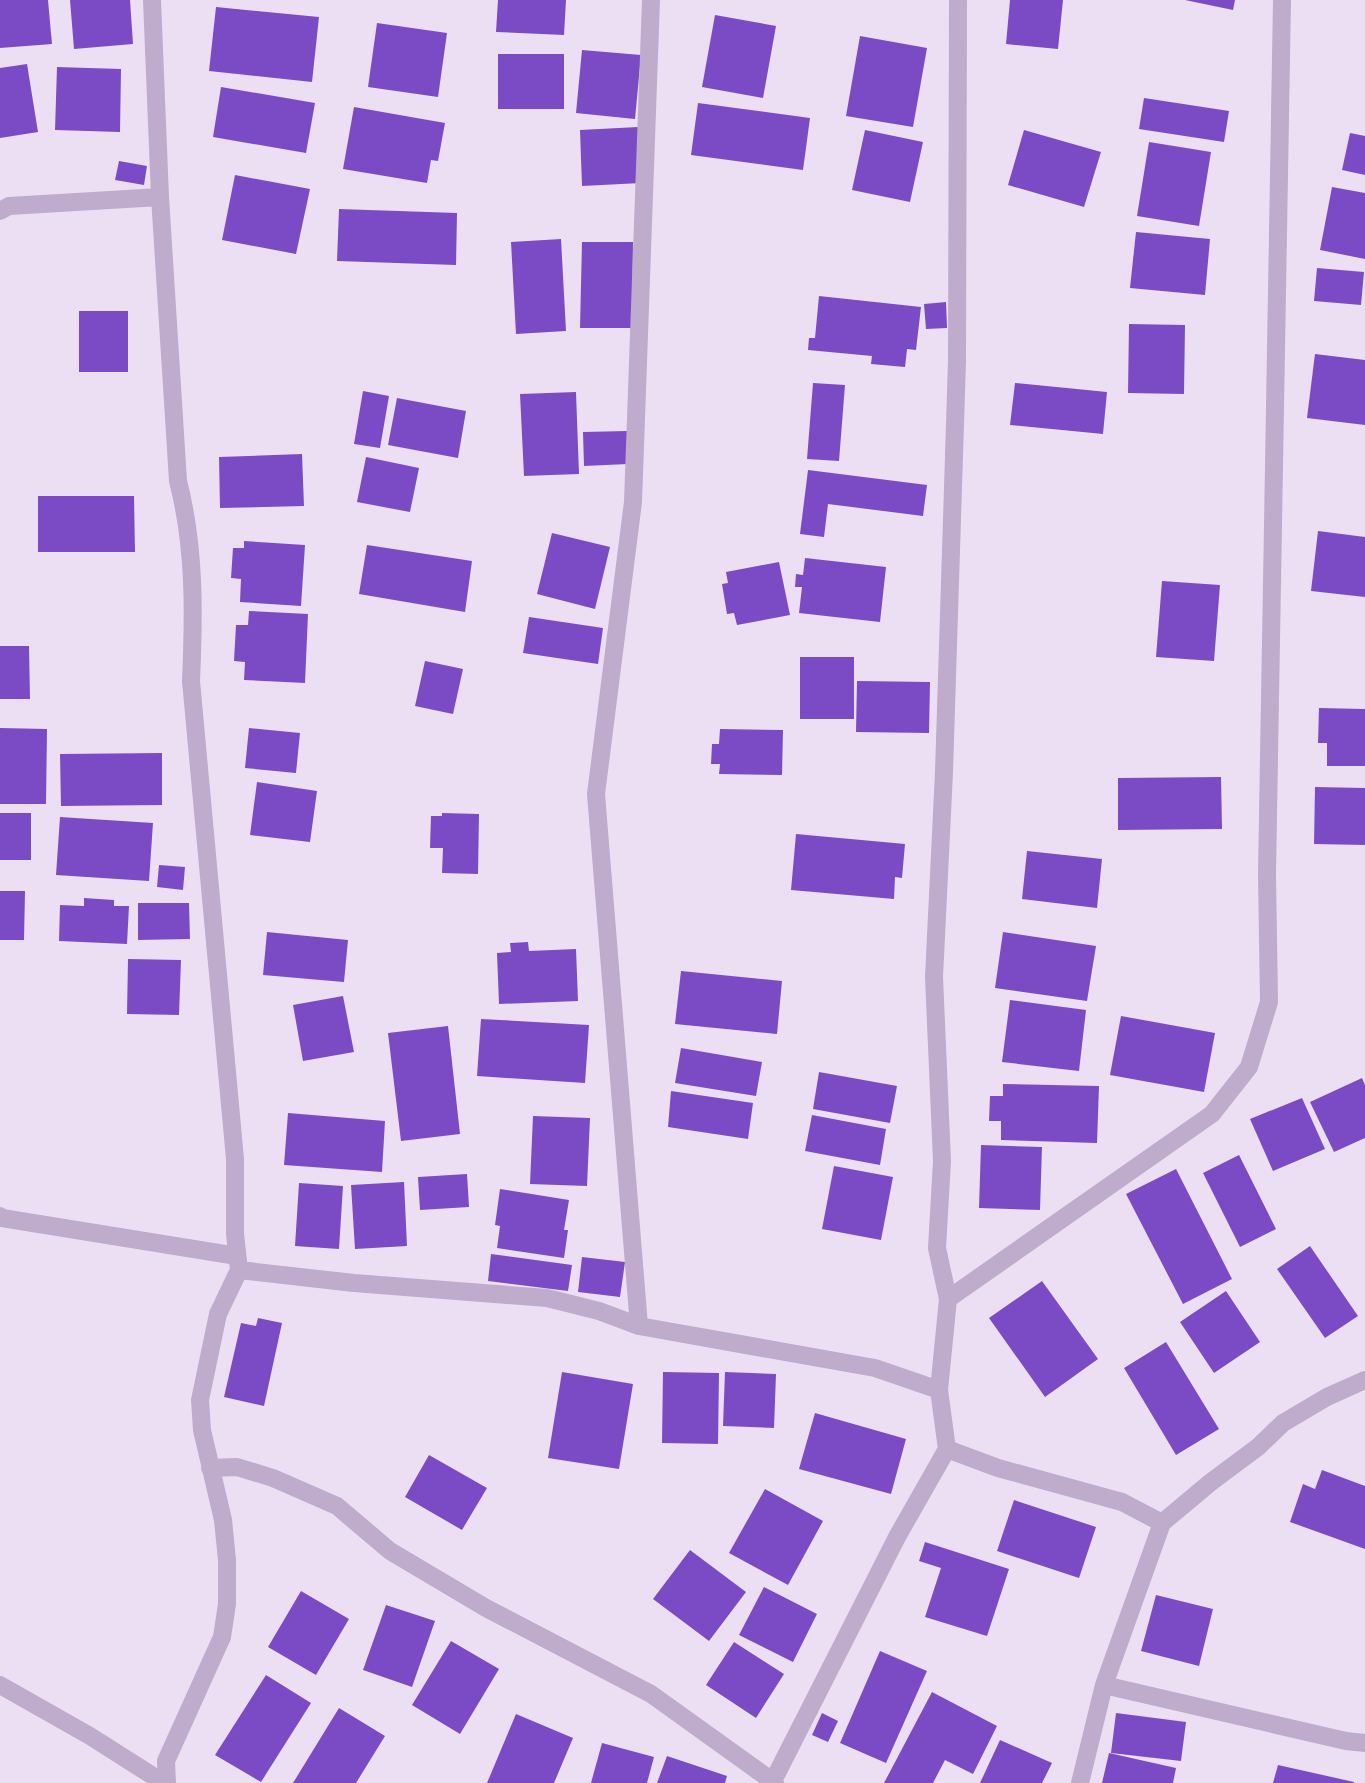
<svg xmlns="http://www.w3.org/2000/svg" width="1365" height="1783" viewBox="0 0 1365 1783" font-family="Overpass,sans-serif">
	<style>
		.building { fill: #7b4bc5 }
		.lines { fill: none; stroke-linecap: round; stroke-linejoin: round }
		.minor { stroke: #bfabcb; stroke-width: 18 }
	</style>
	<rect width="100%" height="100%" fill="#eddff3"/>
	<path class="building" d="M0 0H48L52 44 0 48Z
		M70 0H130L133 44 74 49Z
		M498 0H566L564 35 496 32Z
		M1010 0H1063L1058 49 1006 44Z
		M1185 0H1235L1233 10Z
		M216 7 319 17 312 82 209 71Z
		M715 15 776 26 763 98 702 87Z
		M377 23 447 33 438 97 368 87Z
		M860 36 927 48 913 127 846 116Z
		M582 50 641 55 635 119 576 113Z
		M498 54H564V109H498Z
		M27 64 38 132 0 138V68Z
		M57 67 121 69 120 132 55 130Z
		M221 87 315 103 306 153 213 137Z
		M1144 98 1229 111 1224 142 1139 129Z
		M698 103 810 118 803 170 691 155Z
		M354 107 445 123 438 161 431 160 427 183 343 169Z
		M638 127 641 183 582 186 580 130Z
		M865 130 923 142 910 202 852 190Z
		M1024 130 1101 152 1084 207 1008 185Z
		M1350 133 1365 136V175L1342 170Z
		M1149 142 1211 152 1199 226 1137 216Z
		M119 161 147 166 144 185 115 180Z
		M235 175 310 189 296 254 222 240Z
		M1332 187 1365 193V259L1320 250Z
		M339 209 457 213 456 265 337 261Z
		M1136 232 1210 239 1205 295 1130 288Z
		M561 239 566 331 516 334 511 242Z
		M582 242H633L632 328H580Z
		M1317 268 1364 272 1361 305 1314 301Z
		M819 296 921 307 916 350 907 349 905 367 871 364 872 356 808 350 809 338H815Z
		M946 302 947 328 926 329 924 304Z
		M79 311H128V372H79Z
		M1129 324 1185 325 1184 394 1128 393Z
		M1315 354 1365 360V425L1307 418Z
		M813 383 845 385 839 461 807 459Z
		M1015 383 1107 392 1103 434 1010 425Z
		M363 391 389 396 380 448 354 444Z
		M576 392 579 474 524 476 520 394Z
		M397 398 466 411 458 458 388 445Z
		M627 431 628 464 584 466 583 432Z
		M302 454 304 506 220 508 219 457Z
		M366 457 419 468 410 512 357 502Z
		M808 470 927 485 923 516 828 504 824 537 800 534Z
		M38 496H134L135 552H38Z
		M1318 531 1365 537V597L1311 591Z
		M552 533 610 547 595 609 537 594Z
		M244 541 305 545 301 606 240 602 241 579 231 578 233 548H244Z
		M367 545 472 561 465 612 359 594Z
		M805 558 886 567 880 622 799 613 802 587H795L796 574 803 575Z
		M779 562 790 615 737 625 734 613 727 614 722 584 728 583 726 572Z
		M1162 581 1220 585 1214 661 1156 657Z
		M249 611 308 614 305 683 244 680 245 662 234 661 236 625H248Z
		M529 617 603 628 598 664 523 653Z
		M0 646H29L30 699H0Z
		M800 657H854V719H800Z
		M425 661 463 669 453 714 415 706Z
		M857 681 930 682 929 733 856 732Z
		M1319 708 1365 709V766H1327V743H1318Z
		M0 728 47 729 46 804H0Z
		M249 728 300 733 296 773 245 768Z
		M720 729 783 730 782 775 719 774 720 764H711L712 744H719Z
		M162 753V805L61 806 60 754Z
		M1221 777 1222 829 1118 830V778Z
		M257 782 317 791 310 842 250 835Z
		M1315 787 1365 788V845L1314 844Z
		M0 813H31V860H0Z
		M442 813 479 814 478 874 442 873 443 848H430L431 816H442Z
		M60 817 153 823 149 881 56 875Z
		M796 834 905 844 902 878 895 877 894 899 791 890Z
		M1027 851 1102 859 1097 908 1022 899Z
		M159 865 185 867 183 890 157 887Z
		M0 891H25L24 940H0Z
		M84 898 114 900V906H129L127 944 59 941 60 905 84 906Z
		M138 903H189L190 939 138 940Z
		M267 932 348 940 344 982 263 975Z
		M1003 932 1096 946 1087 1001 995 988Z
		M528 942 529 951 576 949 578 1001 499 1004 497 953 511 952 510 943Z
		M128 959 181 960 179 1015 127 1014Z
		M681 971 782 981 777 1034 675 1024Z
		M343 996 354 1052 303 1061 293 1005Z
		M1010 1000 1086 1010 1079 1071 1002 1062Z
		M1121 1016 1215 1033 1204 1092 1110 1075Z
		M481 1019 589 1025 585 1083 477 1076Z
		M448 1026 460 1134 401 1141 388 1033Z
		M681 1048 762 1062 756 1096 675 1083Z
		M819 1072 897 1086 890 1123 813 1109Z
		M1362 1078 1365 1085V1138L1334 1152 1310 1102Z
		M1003 1084 1099 1086 1097 1143 1001 1140V1121H989L990 1096H1003Z
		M671 1091 753 1103 748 1139 668 1127Z
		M1302 1098 1325 1149 1273 1171 1250 1119Z
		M288 1113 385 1121 382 1172 284 1165Z
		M812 1115 886 1129 880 1165 805 1151Z
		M533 1116 590 1118 587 1186 530 1184Z
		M981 1145 1042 1147 1040 1210 979 1208Z
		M1239 1155 1276 1229 1240 1247 1203 1173Z
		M834 1166 893 1177 881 1240 822 1229Z
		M1176 1169 1232 1279 1183 1304 1126 1194Z
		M467 1174 469 1207 420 1210 418 1177Z
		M404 1182 407 1246 355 1249 351 1185Z
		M299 1183 343 1186 339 1249 295 1246Z
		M500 1189 569 1200 564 1230H568L564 1258 497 1248 500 1226 495 1225Z
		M1310 1246 1358 1316 1325 1338 1277 1269Z
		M491 1254 572 1265 568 1291 488 1281Z
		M582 1257 625 1262 620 1297 578 1292Z
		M1042 1281 1098 1359 1045 1397 989 1318Z
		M1226 1291 1260 1342 1214 1373 1180 1322Z
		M258 1318 282 1323 264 1406 224 1397 241 1323 256 1326Z
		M1166 1342 1219 1429 1176 1455 1124 1368Z
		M562 1372 633 1384 619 1469 548 1458Z
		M663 1372 719 1373 718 1444 662 1443Z
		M725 1372 776 1374 774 1428 723 1426Z
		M815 1413 906 1439 891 1494 799 1469Z
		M429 1455 487 1488 462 1530 405 1497Z
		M1322 1470 1365 1486V1549L1290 1522 1303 1484 1315 1489Z
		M765 1489 823 1521 788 1585 729 1553Z
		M1014 1500 1096 1527 1079 1578 997 1551Z
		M925 1542 1009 1569 987 1636 925 1617 941 1568 919 1561Z
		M690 1550 746 1592 709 1641 653 1599Z
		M764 1587 817 1614 793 1662 739 1635Z
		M301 1591 349 1619 316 1675 268 1647Z
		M1156 1595 1213 1609 1199 1666 1141 1651Z
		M386 1605 435 1621 412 1687 363 1670Z
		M451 1641 499 1669 460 1734 412 1705Z
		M734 1642 784 1674 756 1718 706 1685Z
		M880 1651 927 1671 886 1763 840 1743Z
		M266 1675 311 1703 261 1782 215 1755Z
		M932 1692 997 1726 973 1774 945 1760 933 1783H884Z
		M339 1708 385 1736 356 1783H293Z
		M822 1713 838 1721 828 1742 812 1735Z
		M1116 1713 1186 1722 1181 1761 1111 1753Z
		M516 1714 573 1738 554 1783H487Z
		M1000 1740 1052 1763 1042 1783H980Z
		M602 1743 654 1757 647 1783H591Z
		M1109 1753 1176 1768 1173 1783H1102Z
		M667 1756 727 1776 725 1783H657Z
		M1278 1765 1354 1782V1783H1273Z"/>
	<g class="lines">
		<path class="minor" d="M152 0 160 197 178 481C195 547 194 613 191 681L235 1159V1234L239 1270 218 1314 200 1400 202 1430 223 1520 227 1560V1604L222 1637 166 1761 167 1783
			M0 211 9 206 160 197
			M0 1216 2 1218 237 1256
			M239 1270 354 1283 547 1298 599 1311 639 1326 875 1368 939 1390
			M948 1299 1212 1114 1249 1067 1269 1002 1267 874 1282 0
			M639 1326 596 794 633 502 651 0
			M947 1449 998 1468 1122 1502 1162 1523
			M210 1468 237 1467 273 1478 337 1506 390 1551 486 1608 651 1694 775 1783
			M0 1685 90 1736 164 1783
			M1104 1685 1346 1741 1365 1743
			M773 1781 897 1537 947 1449 939 1390 948 1299 937 1248 942 1161 934 977 944 772 957 361 958 0
			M1080 1783 1104 1685 1162 1523 1211 1482 1258 1447 1283 1423 1327 1397 1365 1380"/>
	</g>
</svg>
